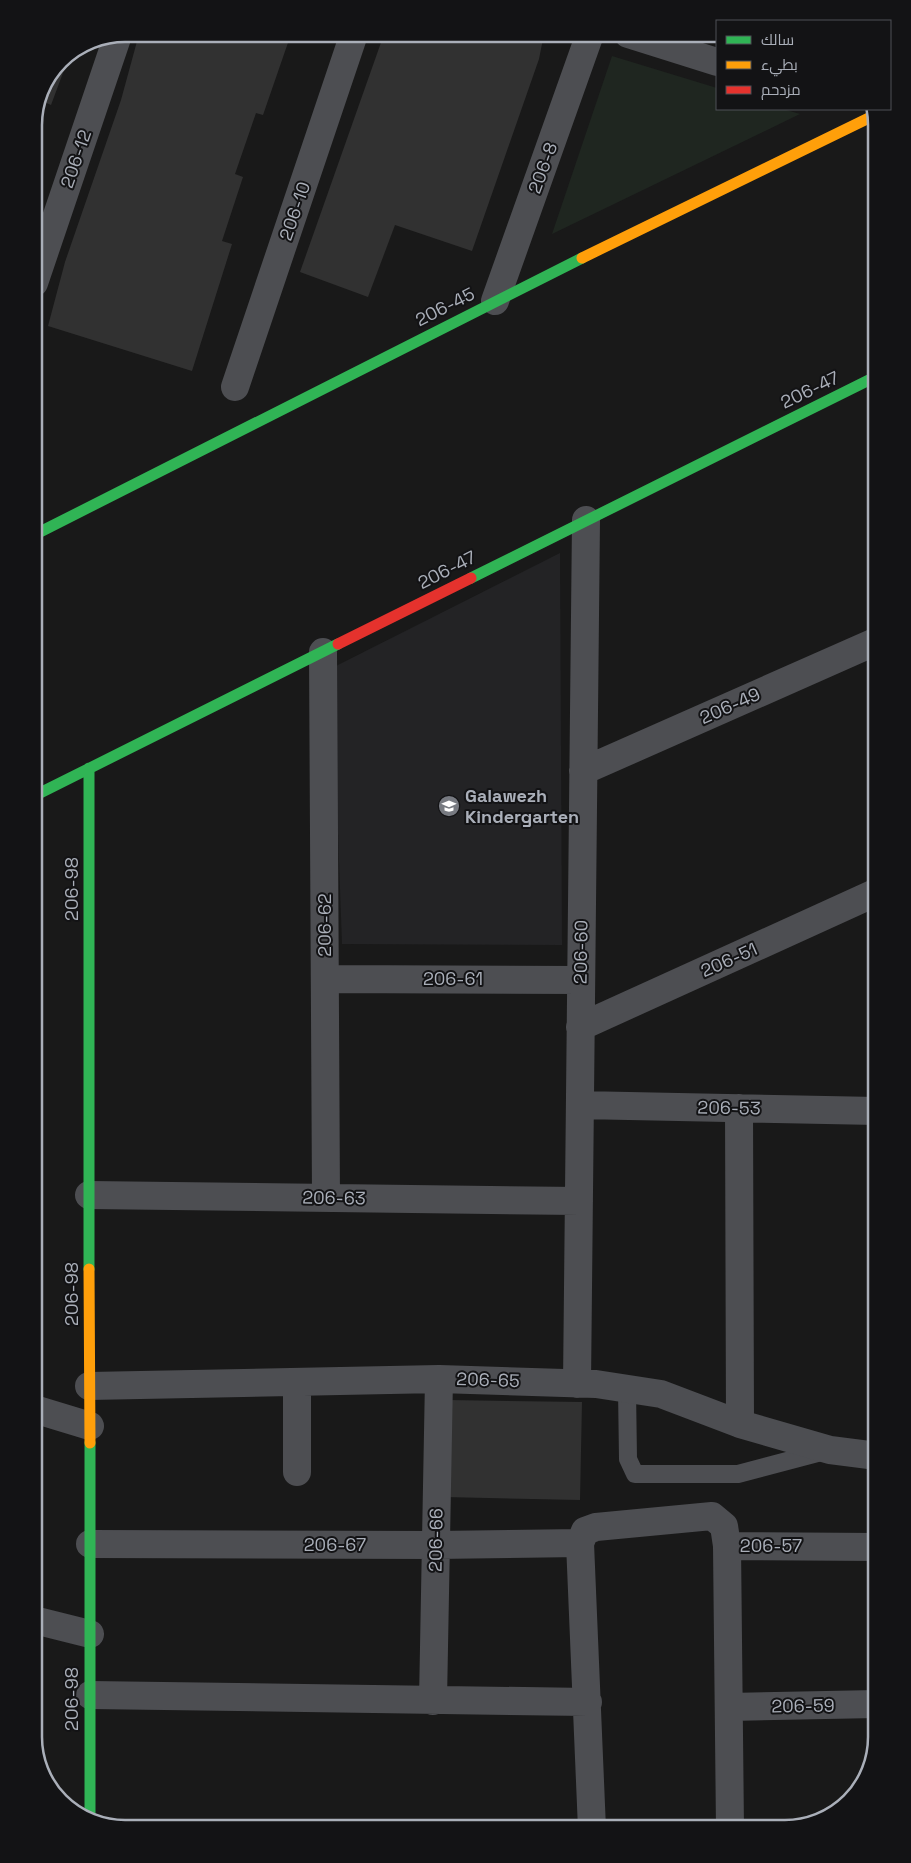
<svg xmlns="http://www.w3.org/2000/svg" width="911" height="1863" viewBox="0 0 911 1863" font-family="'Space Grotesk',Cairo,sans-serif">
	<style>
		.built { fill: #232325 }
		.green { fill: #1f2620 }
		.building { fill: #313131 }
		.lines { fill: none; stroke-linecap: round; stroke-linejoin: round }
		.lane { stroke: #4d4e52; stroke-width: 18 }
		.street { stroke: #4d4e52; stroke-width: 28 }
		.fast { stroke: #30b455; stroke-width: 11 }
		.slow { stroke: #ff9f0a; stroke-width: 11 }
		.jam { stroke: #e5322d; stroke-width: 11 }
		.labels { text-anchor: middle; stroke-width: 4; stroke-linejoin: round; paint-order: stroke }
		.street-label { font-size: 18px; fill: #aaafb9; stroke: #131315 }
		.poi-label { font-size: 18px; font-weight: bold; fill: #aaafb9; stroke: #131315; text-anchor: start }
		.rim { fill: none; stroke: #aaafb9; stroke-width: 2.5 }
	</style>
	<rect width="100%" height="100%" fill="#191919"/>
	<path class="built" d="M560 553 562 945 342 944 332 668Z"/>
	<path class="green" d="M612 56 717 88V109H783L800 114 552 234Z"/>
	<path class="building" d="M139 34H291L263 115 256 113 235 174 243 177 222 241 232 244 192 371 48 326 65 262 121 100Z
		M384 34H544L539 59 472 251 395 225 368 297 300 272Z
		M70 54 51 105 42 101 61 60Z
		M447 1400 582 1402 580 1500 444 1497Z"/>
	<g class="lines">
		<path class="lane" d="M627 1389 628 1459 635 1474H738L825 1451"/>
		<path class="street" d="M628 34 717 62
			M34 283 118 35
			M495 301 590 34
			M235 387 354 34
			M323 652 326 1198
			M583 771 877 641
			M325 979 581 980
			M580 1027 877 892
			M580 1105 877 1111
			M739 1108 740 1424
			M89 1195 579 1201
			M577 1384 586 520
			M89 1386 439 1379 596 1384 661 1394 740 1424 830 1450 877 1456
			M34 1409 90 1426
			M297 1472V1382
			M90 1544 436 1545 580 1543
			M727 1546 877 1547
			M34 1620 90 1634
			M90 1695 588 1702
			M433 1701 439 1379
			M729 1707 877 1704
			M592 1829 580 1543 585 1531 596 1527 712 1516 724 1526 727 1546 730 1829"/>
		<path class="fast" d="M34 535 582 258
			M471 578 877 376
			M89 768V1269
			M34 796 338 644
			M90 1443V1819"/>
		<path class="slow" d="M582 258 875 115
			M89 1269 90 1443"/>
		<path class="jam" d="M338 644 471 578"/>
	</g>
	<defs>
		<g id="school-disc" transform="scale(1.125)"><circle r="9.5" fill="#777a81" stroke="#131315"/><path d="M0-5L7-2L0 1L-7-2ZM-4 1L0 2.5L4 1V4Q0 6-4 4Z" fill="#fff"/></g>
	</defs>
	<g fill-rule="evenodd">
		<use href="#school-disc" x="449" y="806"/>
	</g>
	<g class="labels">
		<g class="street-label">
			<text transform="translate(76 159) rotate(-71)" y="6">206-12</text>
			<text transform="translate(543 168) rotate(-70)" y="6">206-8</text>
			<text transform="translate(295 211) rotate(-71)" y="6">206-10</text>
			<text transform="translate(445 307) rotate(-27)" y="6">206-45</text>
			<text transform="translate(810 390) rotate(-26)" y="6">206-47</text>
			<text transform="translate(447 570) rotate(-27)" y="6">206-47</text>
			<text transform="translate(730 706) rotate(-24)" y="6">206-49</text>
			<text transform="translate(72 889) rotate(-90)" y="6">206-98</text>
			<text transform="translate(325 925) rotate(-90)" y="6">206-62</text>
			<text transform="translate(581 952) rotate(-89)" y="6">206-60</text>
			<text transform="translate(729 960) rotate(-24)" y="6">206-51</text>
			<text x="453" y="985">206-61</text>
			<text transform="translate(729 1108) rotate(1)" y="6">206-53</text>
			<text transform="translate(334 1198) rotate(1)" y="6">206-63</text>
			<text transform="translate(72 1294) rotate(-90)" y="6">206-98</text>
			<text transform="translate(488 1380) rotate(2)" y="6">206-65</text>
			<text transform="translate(436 1540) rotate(-89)" y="6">206-66</text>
			<text x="335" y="1551">206-67</text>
			<text x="771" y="1552">206-57</text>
			<text transform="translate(72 1699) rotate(-90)" y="6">206-98</text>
			<text transform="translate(803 1706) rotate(-1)" y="6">206-59</text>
		</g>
		<g class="poi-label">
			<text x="465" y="802">Galawezh<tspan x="465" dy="21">Kindergarten</tspan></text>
		</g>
	</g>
	<path d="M0 0H911V1863H0ZM125 42H785A83 83 0 0 1 868 125V1737A83 83 0 0 1 785 1820H125A83 83 0 0 1 42 1737V125A83 83 0 0 1 125 42Z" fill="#131315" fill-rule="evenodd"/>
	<path class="rim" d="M125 42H785A83 83 0 0 1 868 125V1737A83 83 0 0 1 785 1820H125A83 83 0 0 1 42 1737V125A83 83 0 0 1 125 42Z"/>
	<rect x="716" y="20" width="175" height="90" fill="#131315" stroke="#4f5157"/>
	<rect x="726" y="36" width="25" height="8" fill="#30b455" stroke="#4f5157"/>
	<text x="761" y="45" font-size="15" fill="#aaafb9">سالك</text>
	<rect x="726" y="61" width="25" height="8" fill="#ff9f0a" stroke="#4f5157"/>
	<text x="761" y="70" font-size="15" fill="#aaafb9">بطيء</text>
	<rect x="726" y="86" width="25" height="8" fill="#e5322d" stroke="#4f5157"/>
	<text x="761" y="95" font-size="15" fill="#aaafb9">مزدحم</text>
</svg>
